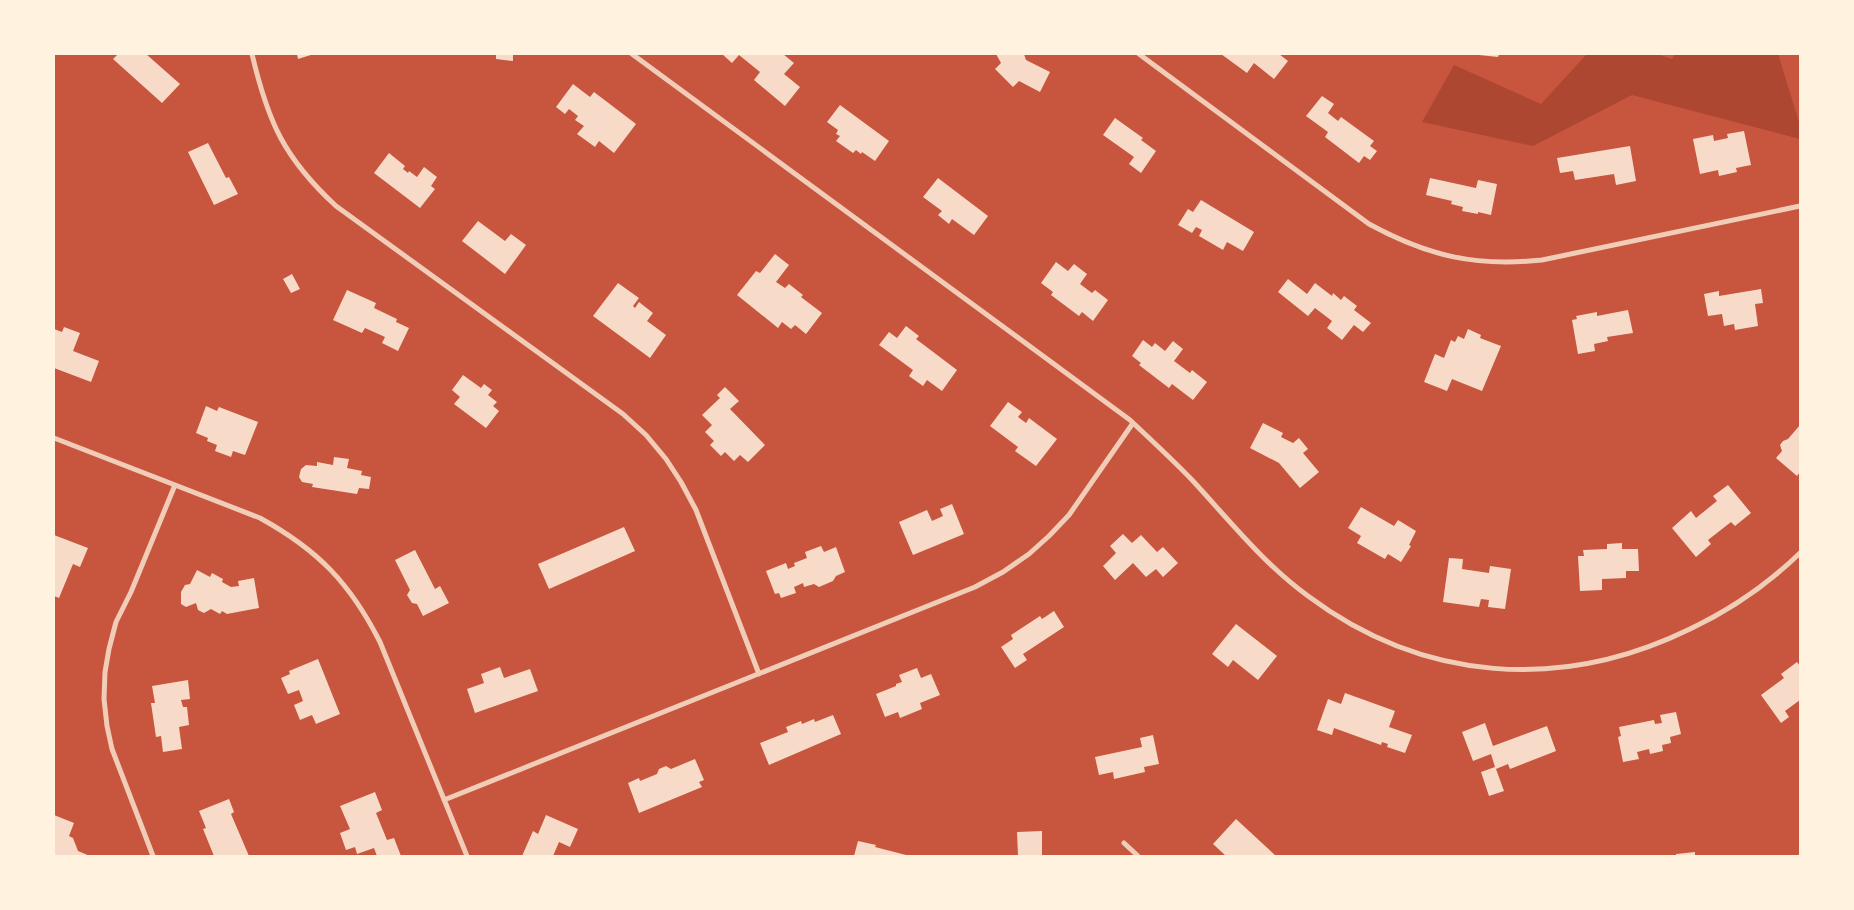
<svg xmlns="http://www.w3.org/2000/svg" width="1854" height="910" viewBox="0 0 1854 910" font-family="Mulish,sans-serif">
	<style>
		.green { fill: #ae4732 }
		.building { fill: #f7dbc8 }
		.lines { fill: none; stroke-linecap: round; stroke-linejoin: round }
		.minor { stroke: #f1ccb7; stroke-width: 5 }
	</style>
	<rect width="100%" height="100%" fill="#c8553d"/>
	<path class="green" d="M1587 54H1657L1672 59 1675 54H1778L1800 125V139L1632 95 1533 146 1422 122 1454 65 1541 104Z"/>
	<path class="building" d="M118 54H146L180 84 162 103 113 59Z
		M297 54H314L298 59Z
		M496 54H513V61L496 59Z
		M722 54H783L794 63 784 74 800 87 785 106 754 80 760 72 739 55 732 63Z
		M996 54H1024L1026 60 1050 72 1040 92 1019 81 1013 87 995 69 1001 63Z
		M1221 54H1279L1288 61 1274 79 1254 63 1247 73Z
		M1479 54H1499L1498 57 1479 55Z
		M573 84 590 97 594 92 636 124 614 153 599 141 595 147 577 134 584 126 575 120 578 116 569 109 565 114 556 107Z
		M1322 96 1334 104 1328 113 1338 121 1341 117 1374 141 1370 146 1377 151 1370 160 1364 156 1359 163 1325 137 1328 132 1306 116Z
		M840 105 889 141 875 161 862 152 861 154 856 150 853 153 836 141 840 136 836 134 838 130 827 122Z
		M1115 118 1143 138 1141 140 1156 151 1141 173 1129 164 1134 157 1103 135Z
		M1744 131 1751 165 1736 168 1737 172 1719 176 1718 170 1700 174 1693 139 1713 135 1714 141 1728 138 1727 134Z
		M208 143 226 178 229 177 238 194 214 205 188 152Z
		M1630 146 1636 181 1616 185 1614 174 1575 180 1573 171 1560 173 1557 158Z
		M389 153 405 166 403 169 408 173 409 171 417 177 424 167 437 177 431 186 435 189 420 208 374 173Z
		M938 178 988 216 974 235 952 219 949 224 938 215 942 211 923 197Z
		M1430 178 1476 188 1478 180 1497 184 1491 215 1478 212V214L1462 211 1463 207 1451 204 1452 201 1426 195Z
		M1201 200 1254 232 1243 251 1227 242 1223 250 1199 236 1202 230 1196 227 1192 233 1178 225 1188 209 1193 212Z
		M478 221 505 241 511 234 526 245 505 274 462 241Z
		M775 254 789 265 776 282 785 288 789 284 803 295 801 297 822 313 806 334 795 325 791 329 782 322 778 328 737 295 756 271 760 273Z
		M1056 262 1068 271 1074 264 1087 274 1080 284 1092 293 1095 290 1108 300 1093 321 1082 312 1079 316 1051 295 1053 292 1041 283Z
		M292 274 300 289 291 293 283 279Z
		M1288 279 1307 294 1315 283 1332 296 1333 293 1341 300 1344 296 1357 306 1354 310 1371 323 1363 332 1354 325 1342 340 1327 328 1332 321 1315 308 1308 316 1278 292Z
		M618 283 639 298 633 306 635 308 639 302 653 313 647 321 666 335 650 358 593 316Z
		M1761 289 1763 303 1755 304 1758 326 1735 330 1734 324 1724 326 1722 314 1708 316 1704 294 1719 291V296Z
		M347 290 376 303 374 308 397 319 396 322 409 328 398 351 382 343 385 337 365 328 362 333 333 320Z
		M1628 310 1633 333 1607 337 1608 341 1594 344 1595 351 1578 354 1572 320 1577 319 1576 316 1597 312V316Z
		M906 326 919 336 916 339 957 370 942 391 927 380 923 386 909 376 913 370 879 345 889 332 897 338Z
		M64 327 80 333 73 351 99 361 91 382 54 368V329L62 332Z
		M1468 329 1481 335 1480 338 1501 346 1482 391 1452 379 1447 391 1424 382 1435 354 1444 358 1451 340 1455 342 1458 336 1464 339Z
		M1143 340 1152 347 1155 343 1165 351 1173 341 1183 349 1174 361 1190 373 1192 370 1207 382 1193 400 1172 384 1169 388 1139 365 1141 363 1132 356Z
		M463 375 481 388 484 384 492 390 488 395 497 402 493 406 499 411 486 428 454 404 460 397 452 390Z
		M725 387 739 401 730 409 765 445 748 462 740 455 734 461 725 452 721 456 710 445 714 441 705 432 712 425 702 415 720 398 717 395Z
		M1008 402 1022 412 1018 417 1026 423 1029 418 1057 439 1036 466 1015 451 1018 447 990 426Z
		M206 406 217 411 219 407 258 422 245 455 233 451 231 457 215 451 217 445 207 441 208 438 196 433Z
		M1263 423 1283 433 1281 437 1293 443 1299 438 1308 449 1303 453 1319 472 1300 488 1279 463 1250 448Z
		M1800 425V472L1797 476 1776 458 1782 451 1780 445 1783 441 1788 439Z
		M334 457 349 459 347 468 362 471 361 475 371 477 369 489 359 488 357 494 312 487 313 484 302 482 299 477 301 469 306 465 317 466V462L333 465Z
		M1728 485 1751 513 1735 526 1731 522 1708 540 1711 544 1696 557 1672 528 1691 511 1696 518 1717 501 1713 496Z
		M952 504 964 534 913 555 899 522 927 510 932 521 943 516 940 509Z
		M1361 507 1394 526 1398 520 1416 531 1409 545 1411 546 1401 562 1388 554 1385 559 1357 543 1361 536 1348 528Z
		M624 527 635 551 549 589 538 564Z
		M1123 534 1132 543 1141 535 1157 552 1163 547 1178 563 1163 577 1156 569 1146 577 1133 563 1115 580 1103 566 1116 553 1110 546Z
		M54 535 88 548 80 567 73 564 59 598 54 596Z
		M1622 543V549H1638L1639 571H1626V578L1602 579V590L1580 591 1578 556H1584L1583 550 1607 549V544Z
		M821 546 824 552 836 547 845 572 836 576 833 581 819 587 814 584 804 587 803 583 794 587 796 593 781 598 779 593 775 594 766 571 786 563 788 569 795 566 794 563 807 558 805 552Z
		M415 550 435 589 440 586 449 603 423 616 417 604 412 603 407 595 410 590 395 560Z
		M1449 558 1463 559 1462 569 1489 573 1490 566 1511 569 1505 609 1488 607 1489 600 1481 599 1479 607 1443 602Z
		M197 570 210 577 212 573 223 579 222 582 231 587 239 586 238 581 254 578 259 608 227 614 222 611 220 614 211 609 204 613 198 610 196 603 186 607 181 604V592L185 585 190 584Z
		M1054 611 1064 627 1023 654 1027 660 1015 668 1001 647 1013 639 1011 635 1040 616 1042 619Z
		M1236 624 1277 656 1258 680 1233 660 1228 667 1212 654Z
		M318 659 340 714 316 724 312 715 300 720 294 705 303 701 299 690 288 694 281 678 290 674 289 671Z
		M1797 662 1800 666V700L1785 711 1789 717 1781 723 1761 695 1784 678 1781 674Z
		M500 667 504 678 530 669 538 691 475 713 467 689 484 683 481 674Z
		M917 668 921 678 931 674 940 695 920 703 922 709 900 718 898 712 885 717 876 694 896 686V684L902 682 899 675Z
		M188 680 190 699 181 700 183 707H187L189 725 179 727 182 749 163 752 161 736 156 737 151 703H155L152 686Z
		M1345 693 1395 711 1389 727 1412 735 1405 753 1387 747 1388 744 1382 742 1381 745 1334 728 1332 735 1317 730 1328 699 1341 704Z
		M1676 712 1681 734 1670 737 1671 743 1662 745 1663 751 1650 754 1649 749 1637 752 1639 759 1623 762 1618 737 1621 736 1619 727 1654 720 1655 724 1662 723 1660 715Z
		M833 715 841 734 769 765 760 743 788 732 786 727 801 721 802 724 814 719 815 722Z
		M1485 723 1493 746 1547 726 1556 751 1510 769 1508 764 1496 769 1504 791 1489 796 1481 772 1495 767 1491 754 1473 761 1462 732Z
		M1153 735 1159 764 1144 767 1145 772 1114 779 1113 772 1099 775 1095 757 1142 747 1140 738Z
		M695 759 704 780 699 782 702 787 639 813 628 783 639 778 640 781 657 774 659 769 666 766 671 769Z
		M375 792 382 810 376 813 387 840 394 838 401 856H377L374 848 357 854 355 847 346 850 340 833 350 829 340 806Z
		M229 799 234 812 231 814 249 856H214L203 829 206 828 199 811Z
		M54 815 74 823 69 836 73 838 78 851 90 856H54Z
		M546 815 578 829 570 847 559 842 553 856H522L533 831 538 834Z
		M1236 819 1276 856H1226L1213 844Z
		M1042 831V856H1018L1017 832Z
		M858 841 876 845 875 847 910 856H854Z
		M1695 852V856H1676V854Z"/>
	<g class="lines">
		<path class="minor" d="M252 54C268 122 284 158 336 206L623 414 646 435 666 459 681 482 696 510 759 674
			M632 54 1130 420C1151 440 1173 460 1193 481 1230 521 1263 563 1308 596 1423 682 1561 692 1690 629 1730 610 1768 584 1800 553
			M1139 54 1369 224C1428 256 1475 267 1542 260L1800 206
			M54 438 260 518C318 550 350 583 380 642L467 856
			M444 800 975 587 1003 572 1029 554 1049 536 1069 515 1133 423
			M1124 843 1138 856
			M153 856 112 749 107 726 104 699 105 672 109 649 116 622 131 592 175 485"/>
	</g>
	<rect width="1854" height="910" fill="none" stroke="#fff3e0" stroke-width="110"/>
</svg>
